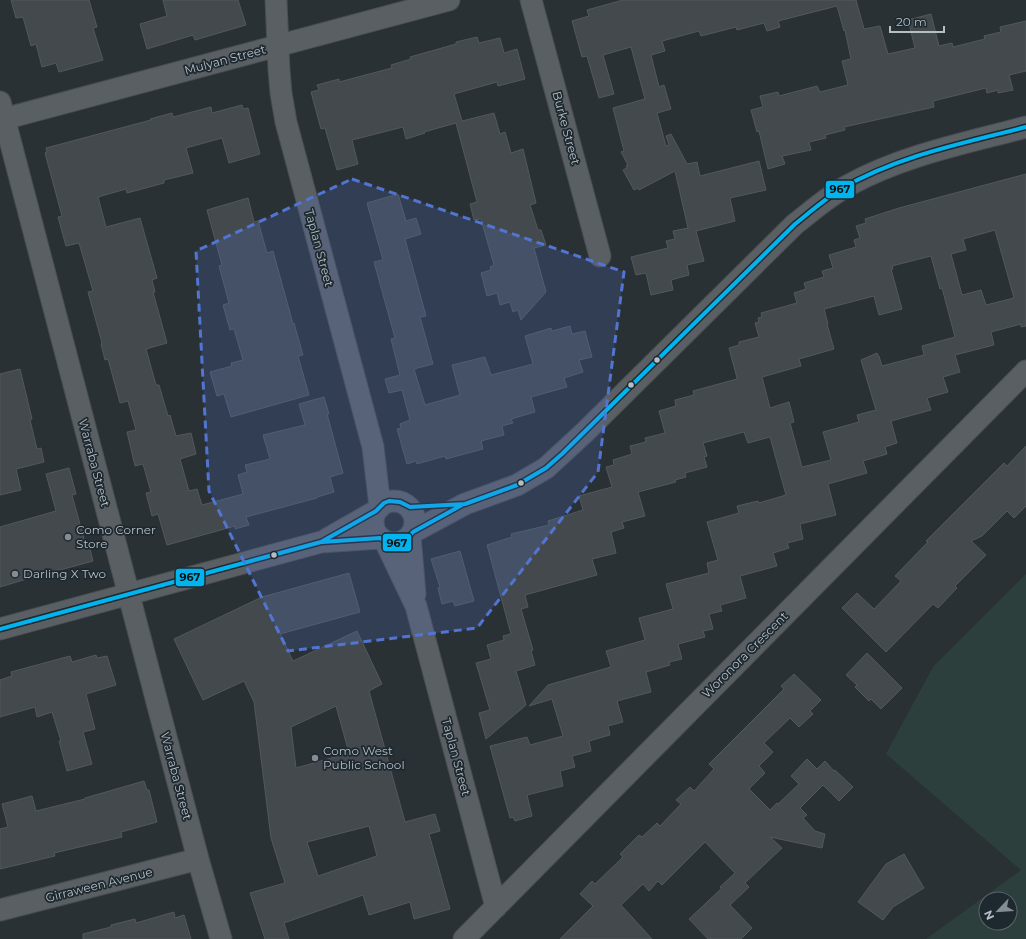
<svg xmlns="http://www.w3.org/2000/svg" width="1026" height="939" viewBox="0 0 1026 939" font-family="Montserrat,sans-serif">
	<style>
		.green { fill: #2d3f3c; fill-rule: evenodd }
		.building { fill: #43494d; stroke: #52585d; fill-rule: evenodd }
		.lines { fill: none; stroke-linecap: round; stroke-linejoin: round }
		.minor-casing { stroke: #484d50; stroke-width: 23 }
		.minor { stroke: #5a5f63; stroke-width: 21 }
		.bus-1-casing { stroke: #1e282f; stroke-width: 7 }
		.bus-1 { stroke: #00b5ef; stroke-width: 4 }
		.marked { fill: #5275d1; fill-opacity: 0.2; stroke: #5275d1; stroke-width: 3; stroke-dasharray: 8 5; stroke-linejoin: round }
		.bus-dot { fill: #b4bec5; stroke: #1e282f; stroke-width: 1.5 }
		.poi-dot { fill: #848d93; stroke: #1e282f; stroke-width: 1.5 }
		.labels { text-anchor: middle; stroke-width: 3.5; stroke-linejoin: round; paint-order: stroke }
		.street-label { font-size: 12px; fill: #b4bec5; stroke: #1e282f }
		.poi-label { font-size: 12px; fill: #b4bec5; stroke: #1e282f; text-anchor: start }
		.line-badge { stroke: #1e282f; stroke-width: 1.5 }
		.pale-badge-label { font-size: 11px; text-anchor: middle; font-weight: bold; fill: #111 }
	</style>
	<rect width="100%" height="100%" fill="#2a3135"/>
	<path class="green" d="M1026 574V939H926L1021 870 886 754 933 667ZM986 899H1010V923H986Z"/>
	<path class="building" d="M11 0H89L97 27 93 28 103 60 59 72 56 63 42 67 36 44 31 46 23 17 16 18Z
		M163 0H238L246 25 195 40 193 35 147 49 140 24 167 16Z
		M623 0H856L864 29 880 26 888 54 915 48 908 20 931 14 939 46 952 43 953 47 985 39 984 36 1001 32 1000 27 1026 21V71L1009 75 1013 90 998 93V90L987 93 986 88 933 101 934 107 844 127 845 130 825 135 826 138 809 142 811 150 782 156 785 164 768 169 759 131 757 132 751 110 763 107 760 96 778 92 779 96 817 86 820 92 848 85 842 61 851 59 845 30 844 31 837 6 778 21 780 27 767 31 764 23 737 30 736 27 701 36 699 31 662 41 665 51 651 55 659 87 664 85 671 109 657 113 666 146 669 145 666 136 671 134 687 164 697 162 700 176 759 161 766 190 730 198 735 221 696 231 704 261 687 265 689 275 671 280 673 290 651 295 646 273 636 275 631 257 668 248 666 241 675 239 673 231 688 228 675 171 639 190 638 188 634 190 623 170 627 168 626 166 628 165 621 152 624 151 613 108 645 99 631 47 603 55 614 94 599 98 587 56 582 57 572 21 589 16 587 10Z
		M477 37 479 43 500 38 504 53 517 49 525 79 498 86 497 82 454 94 462 121 494 113 500 134 505 132 511 153 523 149 536 203 530 205 538 230H541L546 245 534 248 546 292 521 320 518 310 513 312 510 302 500 305 497 293 487 296 481 273 491 270 490 267 494 265 481 219 474 220 470 204 477 202 456 123 424 132 425 133 406 139 403 127 352 140 358 164 337 170 325 128 321 129 311 92 319 90 317 85 339 79V82L392 68 391 65 411 59 410 57 456 44V42Z
		M242 105 243 109 248 108 260 154 229 163 222 138 186 148 193 173 164 180V183L127 193 126 189 98 197 106 227 140 218 157 278 152 280 155 292H153L167 343 146 349 156 385H159L168 416 170 415 176 436 191 433 196 454 180 459 189 491 197 489 202 505 243 494 238 475 247 472 245 465 270 459 263 435 305 425 299 404 324 397 329 414H327L343 473 330 477 334 492 317 497V498L246 517 249 525 235 529V526L167 545 158 514 152 516 146 493 151 492 143 464 135 466 127 432 136 430 128 401 120 403 108 359 105 360 101 344 102 343 88 292 93 291 79 243 66 246 58 217 62 216 45 153 47 152 46 148 151 120 150 119 172 113 173 117 211 107 212 113Z
		M1026 174V326L1021 327V324L991 332 994 345 955 355 960 372 943 377 948 392 927 398 931 410 891 421 897 443 885 447 887 454 863 461 867 473 828 484 836 515 800 524 803 539 787 543 789 548 773 553 777 566 740 576 746 598 720 605 722 611 709 614 713 629 703 631 705 637 678 644 682 659 669 662 670 665 646 672 651 692 617 701 623 722 608 726 610 735 589 741 591 751 572 756 575 767 560 771 563 786 527 795 532 816 515 821 513 817 510 818 490 746 527 737 530 745 563 736 552 699 529 706 548 685 611 667 606 651 645 640 639 618 673 609 666 584 709 573 707 563 718 560 707 522 739 513 737 506 758 501 759 503 786 495 770 437 748 443 744 432 703 443 707 456 704 457 707 467 685 473 686 477 675 480 676 482 638 492 645 516 622 522 624 528 611 532 616 553 592 559 597 575 525 595 528 607 521 609 533 650 531 651 535 665 516 671 526 705 486 739 479 713 490 710 476 663 491 659 487 645 504 640 503 636 511 634 487 545 512 537 511 534 549 525 548 521 583 510 579 496 612 487 606 467 614 465 613 460 632 454 630 446 646 442 645 438 665 433 659 411 676 406 675 400 694 395 693 391 737 379V378L729 348 739 345V342L759 337 755 323 759 322 758 318 762 317 761 313 797 303 794 293 806 289 804 283 824 277 822 271 833 268 829 255 856 247 854 240 860 238 856 226 866 223 865 219 899 208ZM995 230 1014 298 986 305 981 290 962 295 951 254 966 250 963 239ZM931 256 940 289 942 288 955 337 922 346 924 355 882 366 879 356H878L877 353 861 360 876 410 857 415 859 422 823 432 831 460 802 467 790 423 794 422 789 402 770 408 762 377 801 366 799 359 834 349 827 324H828L824 309 874 296 879 315 902 309 891 269H893L892 266Z
		M398 194 406 221 416 218 421 234 405 239 426 316 420 317 433 364 414 369 425 405 460 395 452 365 485 357 491 375 533 364 525 336 551 328 552 331 570 326 572 334 585 331 592 357 579 360 583 372 564 378 567 387 531 397 535 412 511 419 513 423 502 426 504 435 481 441 483 449 446 459 445 456 417 464 416 461 407 464 397 429 401 428 400 424 410 420 402 390 389 393 385 379 400 375 391 339 395 338 374 262 383 260 367 203Z
		M248 198 254 222 258 221 267 253 273 251 293 324 294 323 303 355 298 356 309 395 231 417 224 394 217 396 210 372 232 366 231 363 243 360 234 329 230 330 223 305 229 303 219 266 222 265 207 210Z
		M20 369 32 419 30 420 37 449 41 448 44 462 16 469 21 490 0 495V374Z
		M1026 446V506L1014 518 1007 511 982 536 971 541 986 555 955 586 957 588 938 608 933 604 886 652 842 608 857 593 874 609 901 581 895 576 928 542 926 541 1004 463 1007 466Z
		M69 468 76 494 72 495 86 546 89 545 93 561 60 570V569L0 587V527L56 511 46 474Z
		M460 551 474 601 455 606 453 601 442 604 438 588 440 587 431 559Z
		M349 573 360 612 280 634 293 661 357 631 382 684 369 691 405 822 435 814 440 831 429 834 450 909 414 919 410 902 369 915 363 895 284 923 289 939H265L250 893 285 883 271 838 254 702 244 681 203 700 174 639 262 597ZM336 706 349 753 296 768 291 727ZM369 826 377 856 318 876 307 842Z
		M867 653 902 688 881 709 871 699 869 701 855 687 857 685 846 675Z
		M96 655 97 658 107 656 116 685 86 694 95 729 83 732 92 764 67 771 59 741H61L52 712 37 717 35 707 0 717V680L12 676 11 672 70 656 72 662Z
		M794 674 821 700 810 711 813 714 799 727 790 718 764 743 773 752 759 766 765 773 749 789 770 810 777 803 778 804 799 784 791 776 807 759 817 769 825 761 834 771 835 770 853 787 839 801 823 785 800 808 807 815 803 818 815 831 825 834 822 848 770 837 782 848 745 883 749 887 730 905 752 928 741 939H708L689 919 722 888 720 887 735 873 705 842 662 885 658 881 649 891 643 884 621 905 652 939H560L593 906 580 894 592 881 595 884 623 857 620 854 639 835 642 837 657 823 660 826 681 804 676 800 690 787 694 791 714 769 709 764 784 689 781 686Z
		M144 781 147 790H149L157 822 121 832 122 837 54 853 55 856 0 869V829L8 827 2 804 32 796 36 811 85 799V798Z
		M904 854 924 888 893 907 883 920 858 902 886 864Z
		M174 912 175 918 184 915 191 939H83V934L111 927V925L135 919 136 923Z"/>
	<g class="lines">
		<g class="minor-casing">
			<path id="minor" d="M276 0 279 70 281 93 286 122 373 447 380 507
				M531 0 600 256
				M0 102 198 859 221 939
				M0 120 449 0
				M373 522a21 21 0 1 1 42 0a21 21 0 1 1-42 0Z
				M413 532 465 504 517 485 546 468 585 432 795 224C813 210 830 195 849 185 904 155 966 143 1026 127
				M410 536 415 594
				M327 539 376 511
				M385 541 416 606 496 907
				M0 629 321 542 380 538
				M0 910 198 859
				M464 939 1026 371"/>
		</g>
		<use href="#minor" class="minor"/>
		<g class="bus-1-casing">
			<path id="bus-1" d="M322 542 380 538 385 541 396 543 406 540 413 532 462 505
				M0 629 321 542 376 511 384 503 389 501 400 502 410 507 465 504 517 485 546 468 562 454 795 224C810 212 825 199 841 189 897 156 964 143 1026 127"/>
		</g>
		<use href="#bus-1" class="bus-1"/>
	</g>
	<path class="marked" d="M352 179 624 272 598 472 477 628 288 651 209 491 196 251Z"/>
	<g class="bus-dot">
		<circle cx="657" cy="360" r="3.5"/>
		<circle cx="631" cy="385" r="3.5"/>
		<circle cx="521" cy="483" r="3.5"/>
		<circle cx="274" cy="555" r="3.5"/>
	</g>
	<g class="poi-dot">
		<circle cx="68" cy="537" r="4"/>
		<circle cx="15" cy="574" r="4"/>
		<circle cx="315" cy="758" r="4"/>
	</g>
	<g class="labels">
		<g class="street-label">
			<text transform="translate(225 60) rotate(-15)" y="4">Mulyan Street</text>
			<text transform="translate(566 128) rotate(75)" y="4">Burke Street</text>
			<text transform="translate(319 248) rotate(75)" y="4">Taplan Street</text>
			<text transform="translate(94 463) rotate(75)" y="4">Warraba Street</text>
			<text transform="translate(745 655) rotate(-45)" y="4">Woronora Crescent</text>
			<text transform="translate(456 757) rotate(75)" y="4">Taplan Street</text>
			<text transform="translate(176 776) rotate(75)" y="4">Warraba Street</text>
			<text transform="translate(99 885) rotate(-14)" y="4">Girraween Avenue</text>
		</g>
		<g class="poi-label">
			<text x="76" y="534">Como Corner<tspan x="76" dy="14">Store</tspan></text>
			<text x="23" y="578">Darling X Two</text>
			<text x="323" y="755">Como West<tspan x="323" dy="14">Public School</tspan></text>
		</g>
	</g>
	<g class="line-badge">
		<rect x="825" y="180" width="30" height="19" rx="4" fill="#00b5ef"/>
		<rect x="382" y="533" width="30" height="19" rx="4" fill="#00b5ef"/>
		<rect x="175" y="568" width="30" height="19" rx="4" fill="#00b5ef"/>
	</g>
	<g class="pale-badge-label">
		<text x="840" y="193">967</text>
		<text x="397" y="547">967</text>
		<text x="190" y="581">967</text>
	</g>
	<g transform="translate(998 911) rotate(245)"><circle r="19" fill="#1e282f" stroke="#5a646b"/>
	<path d="M0-3L7 15L0 10L-7 15Z" fill="#848d93"/>
	<text y="-6" font-size="11" font-weight="bold" text-anchor="middle" fill="#b4bec5">N</text>
	</g>
	<path d="M890 26v6h54v-6" fill="none" stroke="#b4bec5" stroke-width="2"/>
	<text x="896" y="26" font-size="12" fill="#b4bec5" stroke="#1e282f" stroke-width="3" paint-order="stroke">20 m</text>
</svg>
